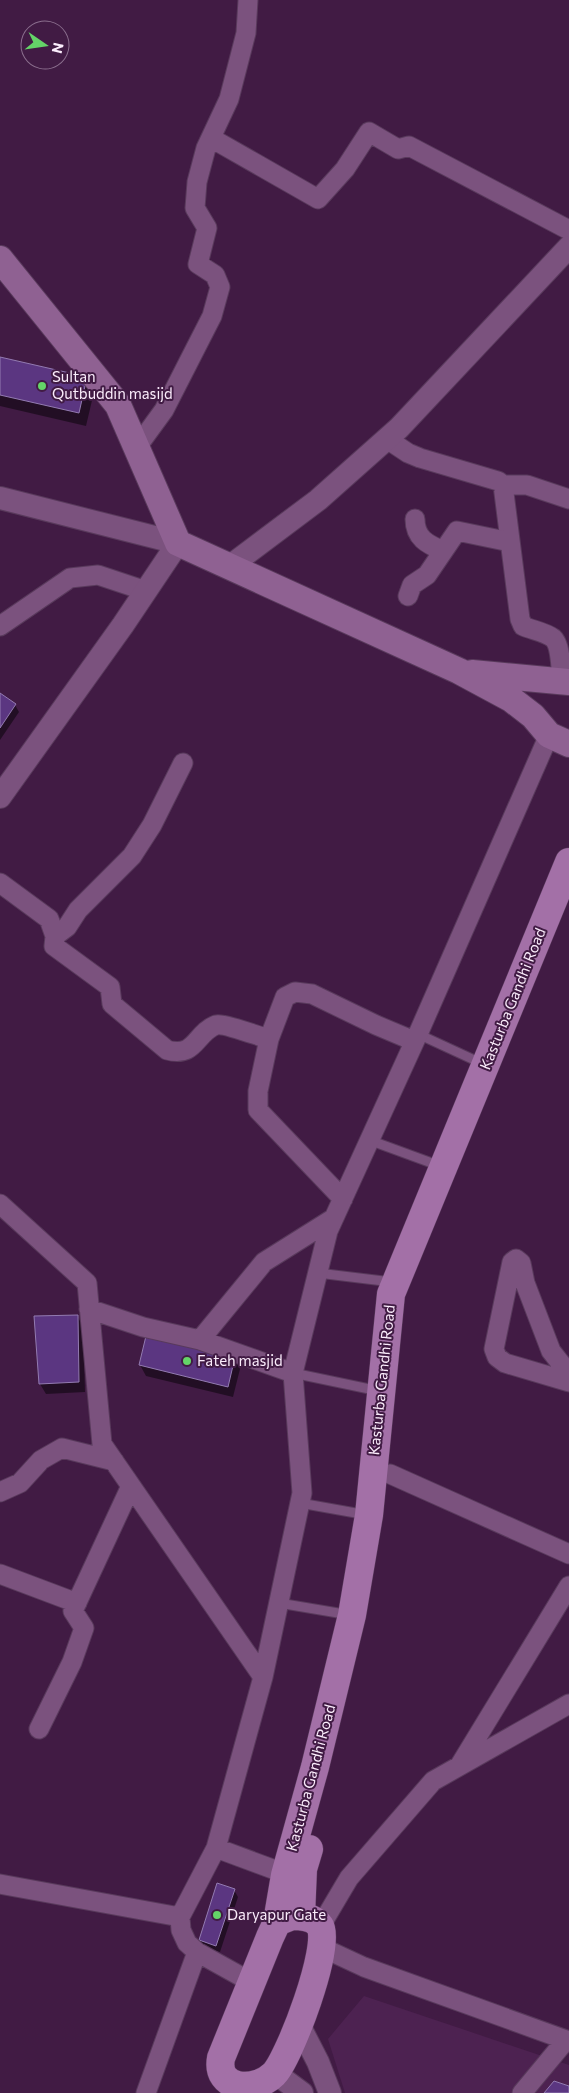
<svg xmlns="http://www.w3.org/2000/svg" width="569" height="2093" viewBox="0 0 569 2093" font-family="Commissioner,sans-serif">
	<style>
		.built { fill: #4d2251 }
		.shadow { fill: #0007 }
		.building { fill: #5b3681; stroke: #937bb1 }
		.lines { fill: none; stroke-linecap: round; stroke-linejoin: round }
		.service-casing { stroke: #593a5c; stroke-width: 11 }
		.minor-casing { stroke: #593a5c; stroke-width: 21 }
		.tertiary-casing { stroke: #593a5c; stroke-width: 24 }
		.secondary-casing { stroke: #593a5c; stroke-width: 28 }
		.primary-casing { stroke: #593a5c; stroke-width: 29 }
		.service { stroke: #7b527e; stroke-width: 9 }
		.minor { stroke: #7b527e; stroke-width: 19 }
		.tertiary { stroke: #7b527e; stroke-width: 22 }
		.secondary { stroke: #8f6192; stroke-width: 26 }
		.primary { stroke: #a370a7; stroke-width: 28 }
		.poi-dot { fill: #64d468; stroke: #411b44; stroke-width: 2 }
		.labels { text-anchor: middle; stroke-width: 4; stroke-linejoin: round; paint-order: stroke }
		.poi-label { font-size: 15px; fill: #fbedfc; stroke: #411b44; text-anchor: start }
		.street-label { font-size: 15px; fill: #fbedfc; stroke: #411b44 }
	</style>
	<rect width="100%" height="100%" fill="#411b44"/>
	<path class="built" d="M364 1996 569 2065V2093H345L328 2039Z"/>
	<path class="shadow" d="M0 358 86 378 94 392 86 426 0 406Z
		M0 695 15 705 19 712 0 740Z
		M77 1316 83 1326 85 1392 46 1394 40 1384 35 1317Z
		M147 1337 234 1358 240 1369 233 1397 146 1376 140 1365Z
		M234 1890 238 1897 220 1952 204 1947 200 1940Z"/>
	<path class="building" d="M0 357 87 377 79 413 0 395Z
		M0 693 16 704 0 728Z
		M78 1315 79 1382 39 1384 34 1316Z
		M146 1336 235 1357 228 1387 139 1365Z
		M217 1883 235 1889 216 1946 199 1940Z
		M554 2081 569 2086V2093H544Z"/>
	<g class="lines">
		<g class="service-casing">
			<path id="service" d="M418 1034 483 1064
				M369 1140 440 1166
				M318 1273 392 1282
				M293 1373 379 1391
				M300 1503 367 1515
				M279 1603 350 1615"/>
		</g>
		<g class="minor-casing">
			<path id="minor" d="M211 138 318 199 345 169 369 132 398 149 409 146 569 230
				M387 439 408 453 420 458 498 481 503 485 520 619 523 626C532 630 545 632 553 638 561 645 561 671 562 681
				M137 447 164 410 212 316 220 287 215 275 198 264 207 228 195 208 197 182 206 148 229 99 246 33 248 0
				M503 485H527L569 499
				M415 519C415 538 427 544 443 551
				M408 596 412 585 427 575 457 531 510 542
				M0 626 70 578 98 575 146 591
				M0 883 49 919 55 936 54 946 110 987 112 1004 167 1050C196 1058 195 1033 216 1025 224 1023 258 1036 269 1039L285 997 295 992 312 994 376 1025 414 1041
				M55 936 67 927 78 910 132 856 152 825 183 763
				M269 1039 258 1091V1110L343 1199
				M0 1204 87 1283 102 1444 263 1677
				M89 1309 143 1327 200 1340 264 1262 334 1218
				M200 1340 293 1373
				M569 1374 551 1351 525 1283 521 1263 516 1259 512 1262 494 1349 497 1357 505 1363 569 1382
				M390 1474 569 1554
				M0 1492 20 1483 41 1460 62 1448 114 1461
				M0 1574 77 1603
				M39 1729 72 1662 84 1628 73 1611 131 1486
				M460 1765 569 1586
				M216 1848 263 1677 302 1493 293 1373 328 1231 418 1034 549 735
				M0 1884 180 1917
				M320 1927 349 1878 433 1781 569 1704
				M321 1947 364 1967 569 2041
				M251 1982 197 1952 187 1943 181 1930 180 1917 216 1848 297 1878
				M146 2093 197 1952
				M522 2093 566 2040"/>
		</g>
		<g class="tertiary-casing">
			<path id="tertiary" d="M0 498 178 543 123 625 0 797
				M230 566 318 500 399 428 569 247
				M299 2025 318 2062 330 2093
				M275 2073 302 2093"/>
		</g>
		<g class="secondary-casing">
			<path id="secondary" d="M0 259 118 405 178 543 459 671 511 699 533 716 549 735 569 744
				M472 673 569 682"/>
		</g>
		<g class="primary-casing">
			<path id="primary" d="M292 1916C301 1916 314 1917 320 1926 332 1945 290 2057 274 2074 255 2093 215 2090 221 2058L270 1937 277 1922Z
				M301 1916 303 1869 309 1849
				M277 1922 285 1875 315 1767 352 1615 369 1515 391 1294 569 862"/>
		</g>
		<use href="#service" class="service"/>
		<use href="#minor" class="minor"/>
		<use href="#tertiary" class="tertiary"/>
		<use href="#secondary" class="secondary"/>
		<use href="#primary" class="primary"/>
	</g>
	<g class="poi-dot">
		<circle cx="42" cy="386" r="5"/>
		<circle cx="187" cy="1361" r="5"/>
		<circle cx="217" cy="1915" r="5"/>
	</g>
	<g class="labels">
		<g class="poi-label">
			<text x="52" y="382">Sultan<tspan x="52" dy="17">Qutbuddin masijd</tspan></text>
			<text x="197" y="1366">Fateh masjid</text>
			<text x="227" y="1920">Daryapur Gate</text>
		</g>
		<g class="street-label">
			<text transform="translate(513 999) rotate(-68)" y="5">Kasturba Gandhi Road</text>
			<text transform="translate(382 1380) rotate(-84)" y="5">Kasturba Gandhi Road</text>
			<text transform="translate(311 1778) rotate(-75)" y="5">Kasturba Gandhi Road</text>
		</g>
	</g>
	<g transform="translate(45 45) rotate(103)"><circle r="24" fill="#411b44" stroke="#8b6f8e"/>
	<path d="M0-4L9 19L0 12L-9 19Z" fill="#64d468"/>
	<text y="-8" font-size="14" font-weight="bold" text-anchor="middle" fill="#fbedfc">N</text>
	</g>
</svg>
